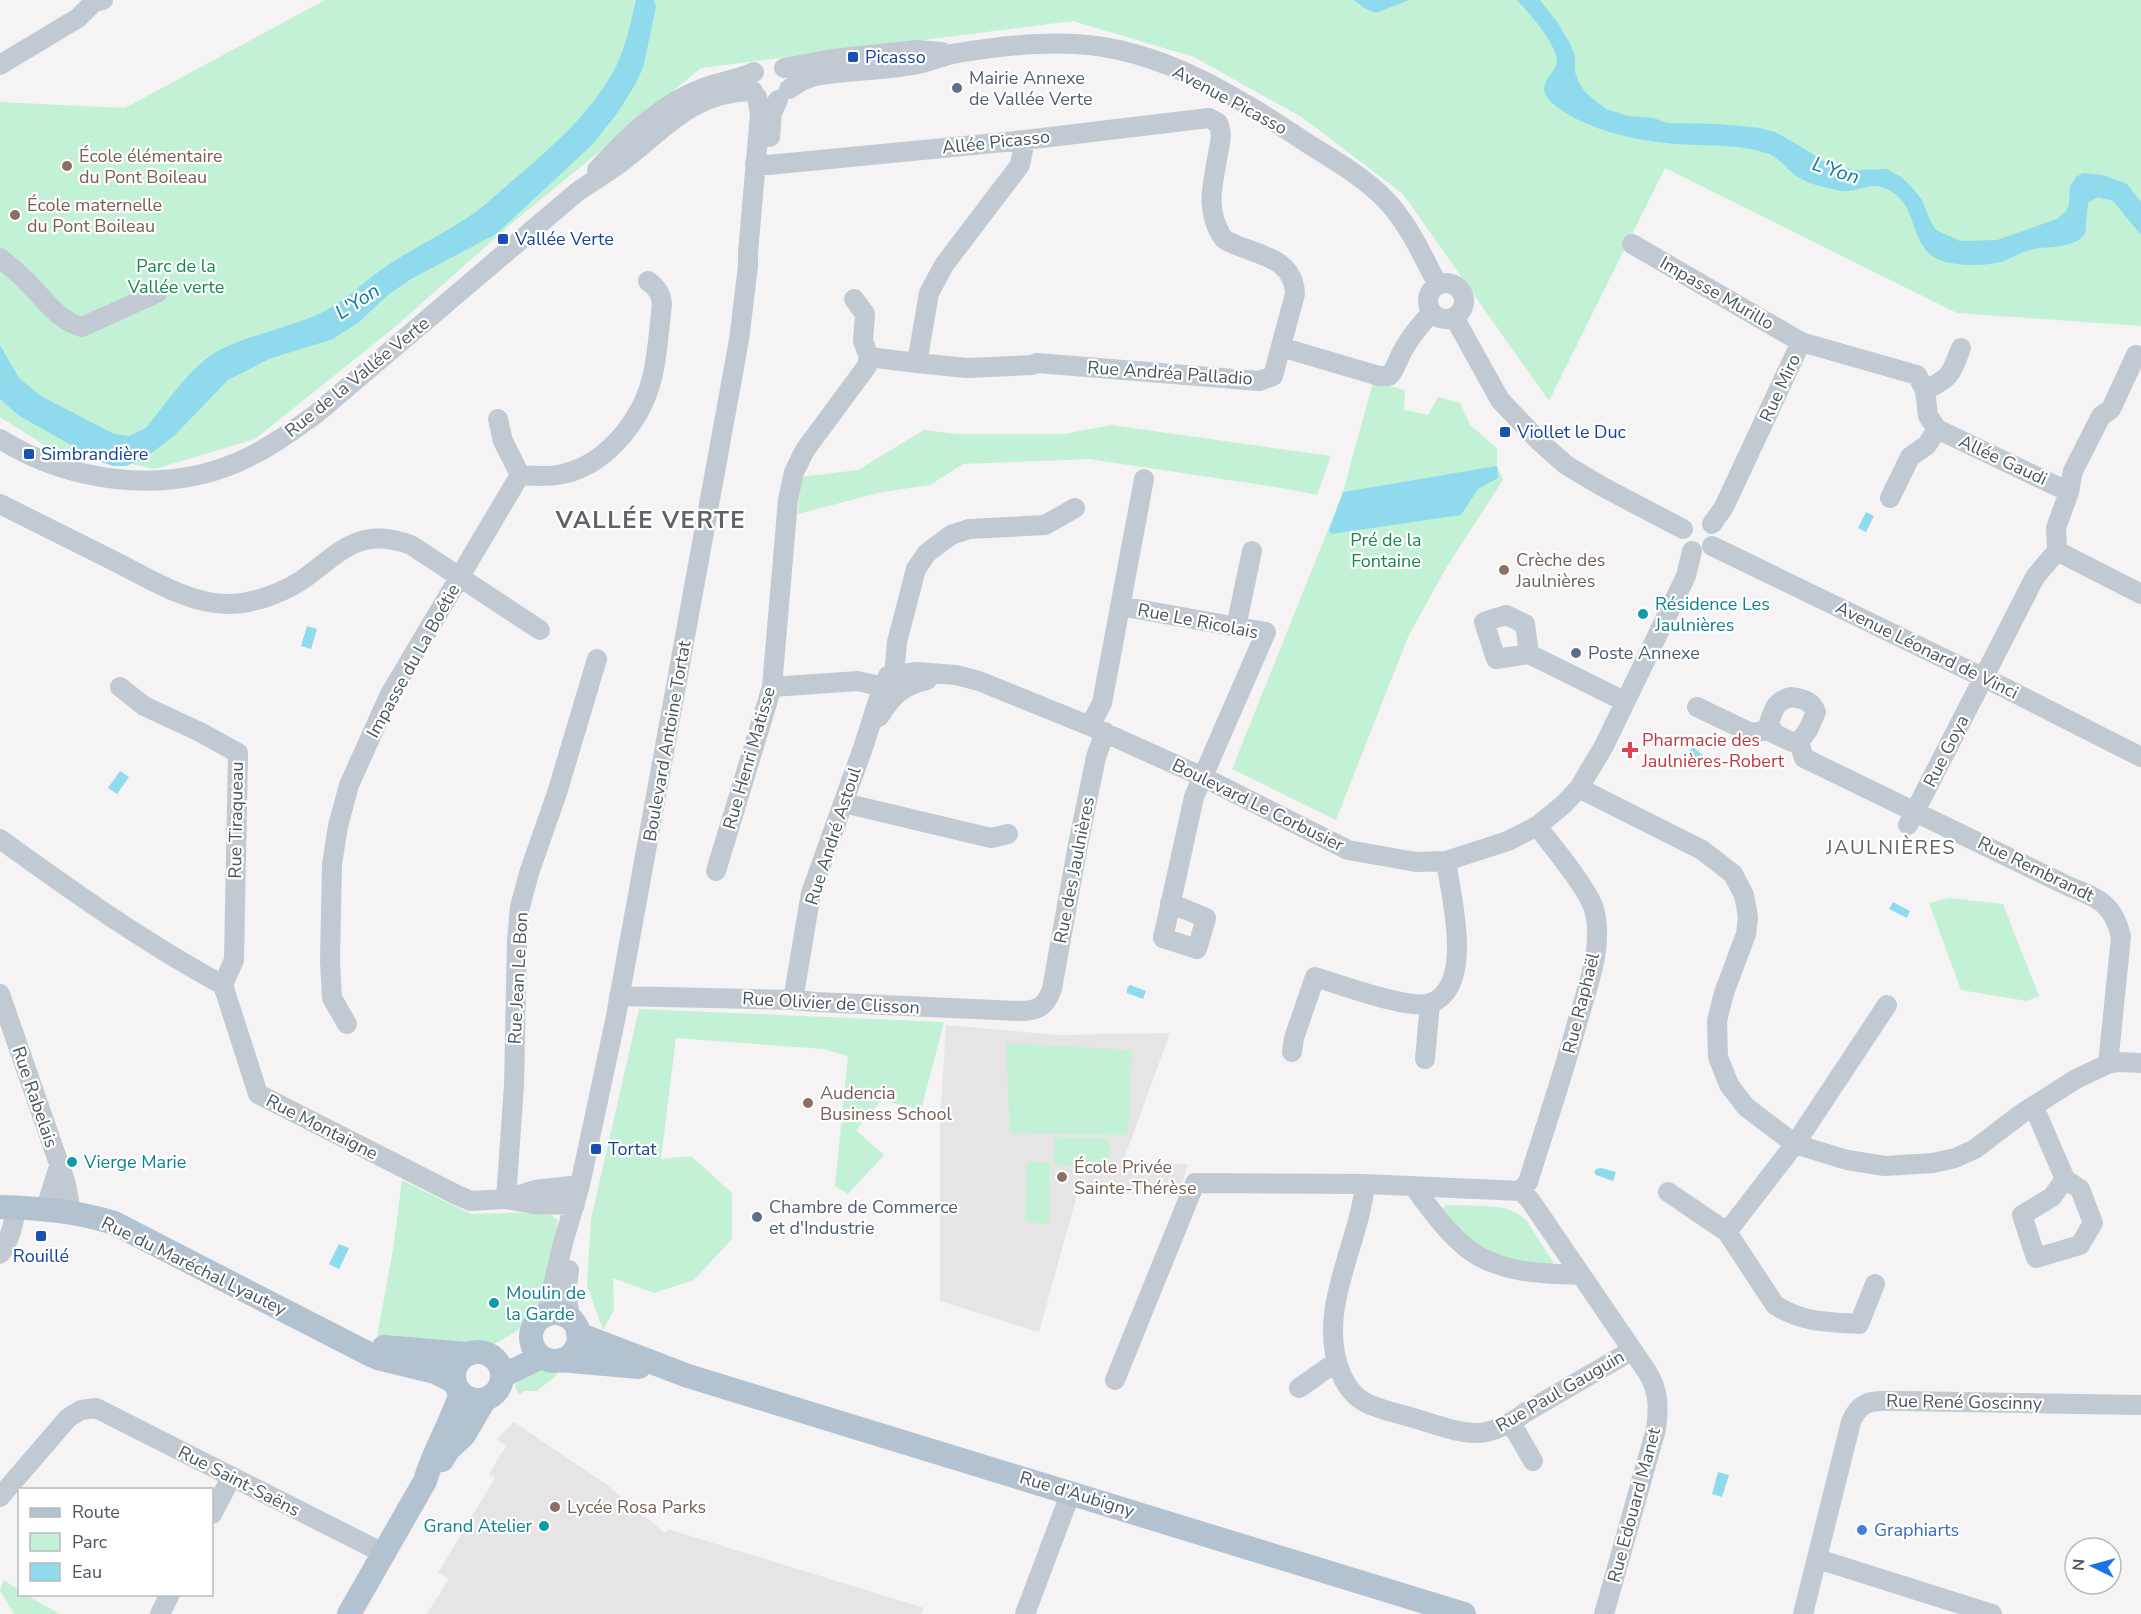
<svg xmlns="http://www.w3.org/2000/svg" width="2141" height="1614" viewBox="0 0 2141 1614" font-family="'Nunito Sans',sans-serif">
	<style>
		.education { fill: #e6e4e5 }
		.green { fill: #c3f1d5 }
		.water { fill: #90daee }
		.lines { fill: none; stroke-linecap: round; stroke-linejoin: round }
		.minor { stroke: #c1cad2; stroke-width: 20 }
		.major { stroke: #b3c2d1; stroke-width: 24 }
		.transit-dot { fill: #1a4fb4; stroke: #fff; stroke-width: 2 }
		.service-dot { fill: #5c6f8a; stroke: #fff; stroke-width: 2 }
		.education-dot { fill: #8d6e63; stroke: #fff; stroke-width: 2 }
		.culture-dot { fill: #0f9aa8; stroke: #fff; stroke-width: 2 }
		.health-dot { fill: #e0444e; stroke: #fff; stroke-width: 2 }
		.shop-dot { fill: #3f7fe0; stroke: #fff; stroke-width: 2 }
		.labels { text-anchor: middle; stroke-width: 4.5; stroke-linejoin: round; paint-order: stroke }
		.transit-label { font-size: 18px; fill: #164399; stroke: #fff; text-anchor: start }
		.service-label { font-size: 18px; fill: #4e5e75; stroke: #fff; text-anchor: start }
		.street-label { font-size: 18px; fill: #4a5661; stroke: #fff }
		.education-label { font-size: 18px; fill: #785e54; stroke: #fff; text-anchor: start }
		.park-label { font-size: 18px; fill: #17864f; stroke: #fff }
		.culture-label { font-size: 18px; fill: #0d838f; stroke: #fff; text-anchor: start }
		.health-label { font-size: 18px; fill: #be3a42; stroke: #fff; text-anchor: start }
		.shop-label { font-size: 18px; fill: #366cbe; stroke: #fff; text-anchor: start }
		.water-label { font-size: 20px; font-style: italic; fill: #0c7c9b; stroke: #fff }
		.neighbourhood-label { font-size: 20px; letter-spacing: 1.5px; fill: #5f6368; stroke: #fff }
		.district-label { font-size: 24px; font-weight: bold; letter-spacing: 1.5px; fill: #5f6368; stroke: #fff }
	</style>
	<rect width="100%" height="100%" fill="#f5f3f3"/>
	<path class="education" d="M946 1025 1057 1035 1170 1033 1125 1156 1124 1162 1188 1164 1178 1196 1078 1191 1039 1332 940 1301V1121Z
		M514 1422 607 1485 665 1533 668 1529 924 1608 921 1614H427L449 1579 438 1573 495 1478 489 1474 506 1446 497 1439Z"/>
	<path class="green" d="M325 0H2141V326L1957 313 1665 168 1549 401 1403 194 1303 118 1194 57 1073 21 701 68 511 224 395 327 255 439 155 469 46 446 0 417V102L125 108Z
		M1373 382 1405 390 1404 410 1428 415 1438 397 1460 403 1470 425 1497 448V466L1503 480 1446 568 1408 637 1336 820 1232 769 1343 492Z
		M1111 425 1331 456 1317 495 1288 489 1089 459 963 464 930 485 882 492 798 514 801 477 858 470 924 430 956 434H1064Z
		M1949 898 2003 904 2039 996 2027 1001 1961 990 1929 903Z
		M639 1009 944 1022 921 1110 882 1100 856 1130 884 1155 848 1194 835 1186 848 1056 823 1049 676 1038 661 1159 691 1156 732 1193V1239L694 1280 654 1293 613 1278 614 1310 603 1330 587 1285 591 1219Z
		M1006 1043 1132 1050 1128 1135 1010 1133Z
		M1055 1137 1109 1139V1166L1054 1165Z
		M1027 1162H1050L1049 1224 1025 1222Z
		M402 1180 471 1214 543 1212 549 1214 558 1220 547 1283 539 1306 517 1331 489 1347 376 1342 393 1250Z
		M1445 1205 1487 1206 1504 1208 1517 1213 1526 1220 1553 1262 1550 1265 1505 1260 1467 1239 1442 1210Z
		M531 1371H554L557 1375 537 1391H524L519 1395 515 1387 517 1379Z
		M4 1580 19 1590 20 1594 26 1595 60 1614H14L0 1590Z"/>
	<path class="water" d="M636 0H654L656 7 643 68 635 85 616 115 591 146 496 234 411 279 388 295 359 322 333 339 269 359 228 380 174 436 145 458 126 466H113L101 462 18 415 0 399V345L19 378 41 396 114 434 129 436 146 428C164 406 187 372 210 356 240 336 287 329 321 313 347 300 364 281 388 265 418 245 452 230 481 208 527 167 581 128 612 74 625 52 630 24 636 0Z
		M1354 0H1409L1376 13 1366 9Z
		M1517 0H1540L1558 23 1570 44 1575 56V72L1579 83 1586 93 1606 109 1628 116 1654 118 1667 123 1720 124 1760 128 1775 132 1800 146 1828 164 1856 170 1886 169 1901 177 1911 186 1922 200 1930 220 1936 230 1960 241 1997 240 2057 219 2066 211 2069 204 2070 186 2076 177 2083 173 2103 175 2127 184 2141 202V235L2113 201 2098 197 2088 203 2085 234C2073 249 2050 246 2034 249 2023 251 2014 257 2004 261 1989 266 1966 266 1950 263 1903 255 1925 200 1881 187 1867 183 1856 193 1842 191 1828 188 1810 185 1798 177 1787 170 1780 157 1766 153 1743 145 1718 146 1694 145 1650 143 1597 135 1560 109 1523 83 1563 76 1556 55 1551 38 1530 14 1517 0Z
		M1497 466 1498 478 1478 489 1461 515 1331 534 1329 531 1343 492Z
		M1866 512 1874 516 1866 532 1858 528Z
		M307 626 317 629 311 649 301 646Z
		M1693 747 1706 758 1700 764 1687 753Z
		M120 771 129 777 117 794 108 788Z
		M1893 902 1910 911 1907 918 1889 909Z
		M1130 985 1146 991 1143 999 1127 993V988Z
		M1601 1168 1616 1172 1613 1181 1596 1175 1594 1172 1596 1169Z
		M339 1244 349 1248 339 1269 329 1264Z
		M1718 1472 1729 1475 1722 1497 1712 1494Z"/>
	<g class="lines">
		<path class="minor" d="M0 65 78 18 94 2 103 0
			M784 68 832 59 917 50 942 52
			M789 89 803 80 815 76C849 70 884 71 918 64 932 61 944 55 958 53 994 47 1038 42 1075 44 1163 48 1242 100 1313 147 1337 162 1363 177 1383 197 1408 222 1422 255 1438 285
			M770 137 772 112 778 100
			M755 164 768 165 1025 140 1209 118 1218 123C1223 133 1220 143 1218 154 1213 184 1205 207 1221 235 1224 241 1230 242 1236 245 1263 256 1294 260 1295 294L1273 376 1259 381 1037 363 1032 365 967 368 917 363
			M597 170C627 137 663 102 706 87 722 81 738 80 754 72
			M1632 244 1801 342
			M0 258C7 264 15 270 22 277 40 293 57 321 82 327L157 293
			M1428 301a18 18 0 1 1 36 0a18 18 0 1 1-36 0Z
			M854 299 865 314 863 341 869 357
			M1454 317 1500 400 1539 441 1566 465 1603 487 1683 529
			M1281 347 1379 376H1389C1397 368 1398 357 1405 347 1412 334 1422 323 1432 312
			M498 419 503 441 520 475C533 476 545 477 557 475 604 468 641 422 652 378 658 354 659 328 662 304 661 293 657 288 648 281
			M1937 429 2069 492
			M0 439C69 482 162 495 238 462 266 450 291 432 316 414L577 192C592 182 608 172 623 161 667 127 692 92 753 91
			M1890 498 1910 457 1927 445 1937 429 1928 416 1925 390C1951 378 1951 374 1961 348
			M0 504C38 523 76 542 114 561 148 578 189 604 228 604 255 604 288 591 309 575 344 548 363 527 411 545L540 630
			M1712 524 1724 507 1801 342 1917 375 1925 390
			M1712 546 2007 689 2141 757
			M2057 551 2056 528 2069 492 2073 471 2101 416 2111 409 2136 355
			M2057 551 2141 594
			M1120 606 1266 632 1194 797 1163 938 1197 949 1206 918 1170 903
			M1236 627 1252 551
			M1529 654 1496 659 1484 622 1506 615 1525 624 1529 654 1624 701
			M894 675 897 642 916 569 927 553 951 535 969 529 1045 525 1075 508
			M120 687 144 706 200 732 238 753 234 960 223 985
			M772 687 858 681 883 687
			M1791 697C1803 699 1811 700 1816 712L1808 730 1799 742H1792L1773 733 1769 723C1774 709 1775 701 1791 697Z
			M1697 707 1751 733 1772 729
			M879 717C893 695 901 686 927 680
			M1090 726 1102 703 1144 479
			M1799 742 1804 758 2070 887C2099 898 2114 905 2121 937L2108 1064
			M1579 788 1702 850 1733 874 1744 895 1748 917 1746 934 1724 993 1717 1021 1718 1057 1729 1085 1746 1107 1795 1144 1847 1160 1885 1166 1933 1163 1955 1158 1975 1149 2021 1114 2076 1079 2095 1070 2108 1064 2119 1062 2141 1063
			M844 803 991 838 1008 834
			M1908 825 2035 577 2057 551
			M0 839C72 891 145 943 223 985L258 1094 457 1195 471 1201 506 1199 514 1085 517 940 520 907 529 873 557 793 597 659
			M716 871 772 687 788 500 794 472 805 450 867 366 869 357 917 363 929 293 944 265 1020 165 1025 140
			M0 994 66 1184 71 1212
			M619 996 793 1000 816 1002 1020 1011C1038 1011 1046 1006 1052 989L1077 850 1096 757 1105 732
			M793 1000 811 893 864 745 883 685 888 676 917 672 956 675 979 681 1090 726 1203 777 1348 850 1416 862 1446 861 1508 841 1537 826 1563 805 1579 788 1604 746 1686 576 1692 551
			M347 1024 332 998 330 961 332 864 338 826 349 785 390 694 520 475
			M1292 1052 1294 1038 1315 977C1338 984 1410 1011 1431 1003 1475 986 1451 896 1446 861
			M1425 1059 1430 1003
			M2034 1107 2065 1179 2080 1189 2093 1223 2080 1245 2036 1258 2022 1215 2052 1197 2065 1179
			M1365 1184C1359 1247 1314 1313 1342 1376 1347 1387 1355 1397 1366 1403 1383 1411 1405 1415 1423 1421 1468 1435 1486 1442 1526 1412L1631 1351
			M1413 1186C1430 1208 1446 1232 1468 1249 1499 1273 1543 1274 1580 1275
			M1521 1191 1528 1182C1545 1128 1563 1075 1578 1020 1588 985 1604 945 1594 909 1587 887 1552 846 1537 826
			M1668 1192 1727 1232
			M575 1205 534 1204 506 1199 535 1190 580 1185
			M46 1208 59 1166
			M0 1254C10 1240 14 1224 16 1207
			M569 1270 566 1295 571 1320
			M1875 1284 1859 1324C1828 1322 1803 1323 1775 1305L1727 1232 1795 1144 1887 1005
			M546 1315 563 1243 580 1185 615 1021 739 340 748 266V253L760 114 757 97
			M1115 1380 1195 1183 1365 1184 1521 1191 1530 1200 1648 1373C1659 1392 1659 1408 1656 1429L1604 1614
			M1299 1388 1336 1362
			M1511 1423 1533 1461
			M0 1497 68 1418 81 1410 96 1408 383 1553
			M212 1514 231 1478
			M1818 1559 1992 1614
			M160 1614 170 1594
			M1025 1614 1071 1492
			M1803 1614 1851 1422C1861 1397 1877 1401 1901 1401L2141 1405"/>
		<path class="major" d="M0 1207C39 1208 76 1211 114 1223L369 1354 378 1358 435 1372 455 1382
			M531 1337a24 24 0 1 1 48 0a24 24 0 1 1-48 0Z
			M578 1334 688 1376 1464 1614
			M384 1347 468 1354
			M454 1376a24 24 0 1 1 48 0a24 24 0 1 1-48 0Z
			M560 1360 639 1367
			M502 1376 541 1357
			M442 1460 448 1450 464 1435 485 1399
			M349 1614 425 1481C434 1450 451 1424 461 1393"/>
	</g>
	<g class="transit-dot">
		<rect x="847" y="51" width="12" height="12" rx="3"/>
		<rect x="497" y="233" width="12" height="12" rx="3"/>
		<rect x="1499" y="426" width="12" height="12" rx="3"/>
		<rect x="23" y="448" width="12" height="12" rx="3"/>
		<rect x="590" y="1143" width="12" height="12" rx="3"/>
		<rect x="35" y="1230" width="12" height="12" rx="3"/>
	</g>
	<g class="service-dot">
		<circle cx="957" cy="88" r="6"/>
		<circle cx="1576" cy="653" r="6"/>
		<circle cx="757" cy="1217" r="6"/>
	</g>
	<g class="education-dot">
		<circle cx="67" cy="166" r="6"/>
		<circle cx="15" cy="215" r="6"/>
		<circle cx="1504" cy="570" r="6"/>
		<circle cx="808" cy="1103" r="6"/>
		<circle cx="1062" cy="1177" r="6"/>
		<circle cx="555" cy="1507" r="6"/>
	</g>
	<g class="culture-dot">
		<circle cx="1643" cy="614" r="6"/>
		<circle cx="72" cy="1162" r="6"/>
		<circle cx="494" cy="1303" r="6"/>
		<circle cx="544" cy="1526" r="6"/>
	</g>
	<path class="health-dot" d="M1627 741h6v6h6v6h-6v6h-6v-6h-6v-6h6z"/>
	<circle class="shop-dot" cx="1862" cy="1530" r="6"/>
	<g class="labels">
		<g class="transit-label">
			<text x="865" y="63">Picasso</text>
			<text x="515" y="245">Vallée Verte</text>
			<text x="1517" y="438">Viollet le Duc</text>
			<text x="41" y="460">Simbrandière</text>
			<text x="608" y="1155">Tortat</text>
			<text x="41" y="1262" text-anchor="middle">Rouillé</text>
		</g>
		<g class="service-label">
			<text x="969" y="84">Mairie Annexe<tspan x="969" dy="21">de Vallée Verte</tspan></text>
			<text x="1588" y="659">Poste Annexe</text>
			<text x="769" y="1213">Chambre de Commerce<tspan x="769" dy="21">et d'Industrie</tspan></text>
		</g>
		<g class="street-label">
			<text transform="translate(1230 100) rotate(28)" y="6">Avenue Picasso</text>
			<text transform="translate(996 142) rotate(-6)" y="6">Allée Picasso</text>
			<text transform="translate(1717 293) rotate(30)" y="6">Impasse Murillo</text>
			<text transform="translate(1170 373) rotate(4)" y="6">Rue Andréa Palladio</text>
			<text transform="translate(357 377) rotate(-39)" y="6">Rue de la Vallée Verte</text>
			<text transform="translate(1780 388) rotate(-65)" y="6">Rue Miro</text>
			<text transform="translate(2003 460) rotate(25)" y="6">Allée Gaudi</text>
			<text transform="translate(1198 621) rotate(11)" y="6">Rue Le Ricolais</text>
			<text transform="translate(1927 650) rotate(26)" y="6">Avenue Léonard de Vinci</text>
			<text transform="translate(413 661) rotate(-61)" y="6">Impasse du La Boétie</text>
			<text transform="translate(667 741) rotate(-80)" y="6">Boulevard Antoine Tortat</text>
			<text transform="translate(1946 751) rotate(-63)" y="6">Rue Goya</text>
			<text transform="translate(749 758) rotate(-74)" y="6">Rue Henri Matisse</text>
			<text transform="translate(1258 805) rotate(26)" y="6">Boulevard Le Corbusier</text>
			<text transform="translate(236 820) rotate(-89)" y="6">Rue Tiraqueau</text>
			<text transform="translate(833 836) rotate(-72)" y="6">Rue André Astoul</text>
			<text transform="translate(2036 869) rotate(26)" y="6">Rue Rembrandt</text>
			<text transform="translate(1074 870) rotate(-79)" y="6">Rue des Jaulnières</text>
			<text transform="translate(518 978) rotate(-87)" y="6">Rue Jean Le Bon</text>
			<text transform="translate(831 1003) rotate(3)" y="6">Rue Olivier de Clisson</text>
			<text transform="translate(1581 1003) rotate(-76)" y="6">Rue Raphaël</text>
			<text transform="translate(35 1097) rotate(71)" y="6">Rue Rabelais</text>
			<text transform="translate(322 1127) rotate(27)" y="6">Rue Montaigne</text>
			<text transform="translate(194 1266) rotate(26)" y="6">Rue du Maréchal Lyautey</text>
			<text transform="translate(1560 1391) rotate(-30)" y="6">Rue Paul Gauguin</text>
			<text transform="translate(1964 1402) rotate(1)" y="6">Rue René Goscinny</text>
			<text transform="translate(239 1481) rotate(27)" y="6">Rue Saint-Saëns</text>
			<text transform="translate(1077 1494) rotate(17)" y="6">Rue d'Aubigny</text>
			<text transform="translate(1634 1505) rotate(-75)" y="6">Rue Edouard Manet</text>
		</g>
		<g class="education-label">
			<text x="79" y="162">École élémentaire<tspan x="79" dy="21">du Pont Boileau</tspan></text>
			<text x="27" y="211">École maternelle<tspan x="27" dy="21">du Pont Boileau</tspan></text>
			<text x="1516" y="566">Crèche des<tspan x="1516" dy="21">Jaulnières</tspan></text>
			<text x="820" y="1099">Audencia<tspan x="820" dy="21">Business School</tspan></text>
			<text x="1074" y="1173">École Privée<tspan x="1074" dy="21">Sainte-Thérèse</tspan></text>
			<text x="567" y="1513">Lycée Rosa Parks</text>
		</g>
		<g class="park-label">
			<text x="176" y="272">Parc de la<tspan x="176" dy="21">Vallée verte</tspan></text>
			<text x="1386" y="546">Pré de la<tspan x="1386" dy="21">Fontaine</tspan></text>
		</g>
		<g class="culture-label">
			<text x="1655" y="610">Résidence Les<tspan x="1655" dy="21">Jaulnières</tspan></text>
			<text x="84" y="1168">Vierge Marie</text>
			<text x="506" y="1299">Moulin de<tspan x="506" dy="21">la Garde</tspan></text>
			<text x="532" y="1532" text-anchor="end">Grand Atelier</text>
		</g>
		<g class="health-label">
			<text x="1642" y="746">Pharmacie des<tspan x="1642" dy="21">Jaulnières-Robert</tspan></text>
		</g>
		<g class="shop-label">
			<text x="1874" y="1536">Graphiarts</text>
		</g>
		<g class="water-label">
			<text transform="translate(1836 170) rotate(18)" y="7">L'Yon</text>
			<text transform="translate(357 301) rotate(-33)" y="7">L'Yon</text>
		</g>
		<g class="neighbourhood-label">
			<text x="1891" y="854">JAULNIÈRES</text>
		</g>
		<g class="district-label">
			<text x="651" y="528">VALLÉE VERTE</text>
		</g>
	</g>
	<rect x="18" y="1488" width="195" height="108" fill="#ffffff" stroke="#b7bbc0" stroke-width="1.5"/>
	<rect x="30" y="1508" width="30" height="9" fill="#b3c2d1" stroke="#b7bbc0" stroke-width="1.5"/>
	<text x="72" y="1518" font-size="18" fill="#4a5661">Route</text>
	<rect x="30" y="1533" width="30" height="18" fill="#c3f1d5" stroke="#b7bbc0" stroke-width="1.5"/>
	<text x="72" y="1548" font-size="18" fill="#4a5661">Parc</text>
	<rect x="30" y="1563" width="30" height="18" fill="#90daee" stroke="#b7bbc0" stroke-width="1.5"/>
	<text x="72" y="1578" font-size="18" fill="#4a5661">Eau</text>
	<g transform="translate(2093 1566) rotate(275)"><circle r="28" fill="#ffffff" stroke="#b7bbc0" stroke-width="1.5"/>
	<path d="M0-4.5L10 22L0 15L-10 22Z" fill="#1a73e8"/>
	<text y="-9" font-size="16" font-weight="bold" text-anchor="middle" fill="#4a5661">N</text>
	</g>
</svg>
